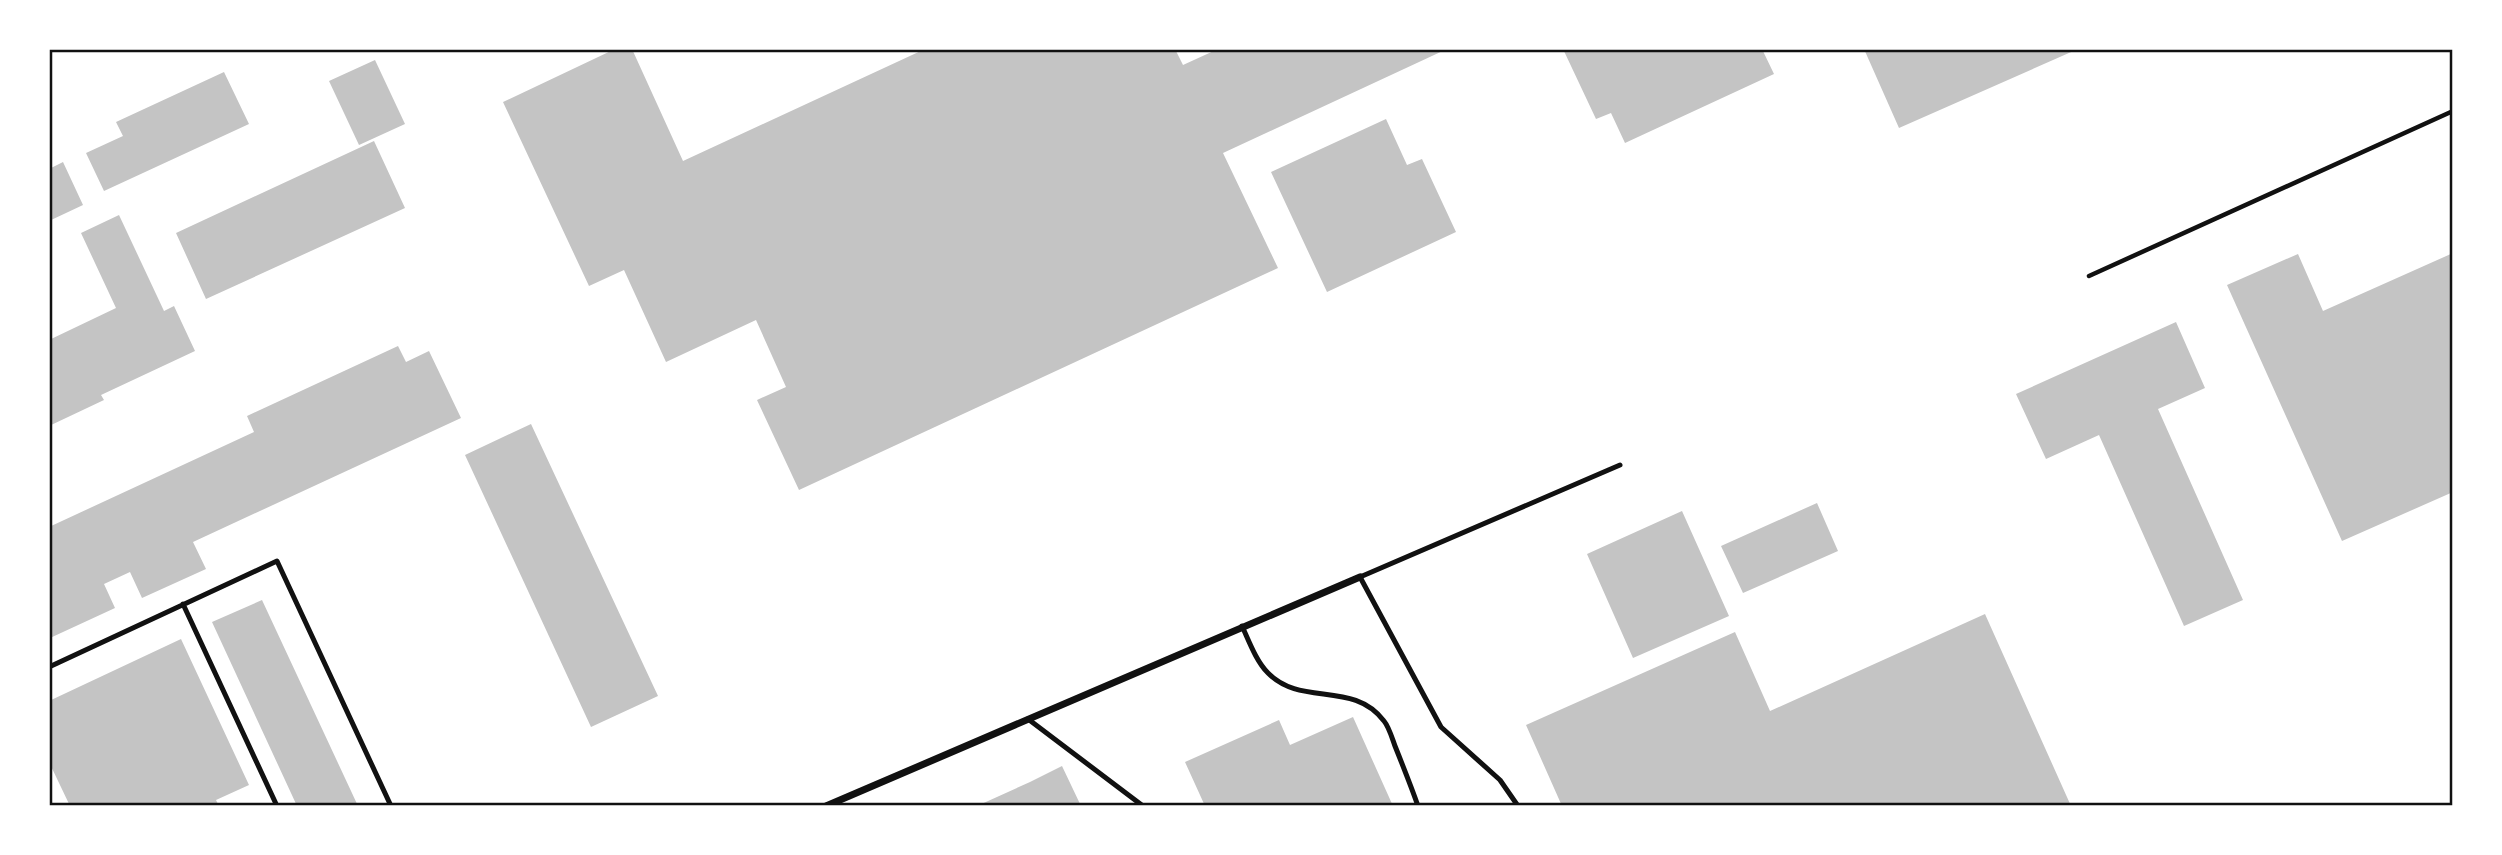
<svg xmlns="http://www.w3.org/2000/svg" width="2502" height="855" viewBox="0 0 2502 855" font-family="'Times New Roman',serif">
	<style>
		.building { fill: #c4c4c4 }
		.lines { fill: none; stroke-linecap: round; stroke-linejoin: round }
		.path { stroke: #111; stroke-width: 4.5 }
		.service { stroke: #111; stroke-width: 5 }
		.minor { stroke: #111; stroke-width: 7 }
		.neatline { fill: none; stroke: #111; stroke-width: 2.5 }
	</style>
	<rect width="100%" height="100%" fill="#fff"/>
	<path class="building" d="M615 49H632L683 161 925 49H1175L1183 65 1218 49H1447L1223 153 1278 268 799 490 757 400 786 387 756 320 666 362 624 270 589 286 503 102Z
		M1563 49H1762L1774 74 1625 143 1611 113 1596 119Z
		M1864 49H2078L1899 128Z
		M375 60 405 124 359 145 329 81Z
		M224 72 249 124 104 191 86 153 123 136 116 122Z
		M1386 119 1407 165 1422 159 1456 232 1327 292 1271 172Z
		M374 141 405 208 206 299 176 233Z
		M63 162 83 205 49 221V169Z
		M119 215 164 311 174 306 195 351 101 395 104 400 49 426V340L116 308 81 233Z
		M2453 253V492L2342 541 2227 285 2298 254 2323 311Z
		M2176 322 2205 388 2158 409 2243 600 2184 626 2099 435 2046 459 2016 394Z
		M398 346 406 362 429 351 461 418 193 542 206 569 142 598 130 572 104 584 115 608 50 638 49 527 254 432 247 416Z
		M531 424 658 696 591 727 465 455Z
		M1817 503 1838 551 1743 593 1721 546Z
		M1682 511 1729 616 1633 658 1587 554Z
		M262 600 358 806H297L212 622Z
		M1985 614 2071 806H1562L1526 725 1735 632 1770 711Z
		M181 639 249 785 216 800 219 806H70L49 762V701Z
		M1353 717 1393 806H1205L1185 762 1279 720 1290 745Z
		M1062 766 1081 806H977L1030 782Z"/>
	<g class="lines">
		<path class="path" d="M2089 276 2453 111"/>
		<path class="service" d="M183 604 277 806
			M1242 626C1249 641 1256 661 1268 673 1301 707 1353 680 1384 721 1389 727 1392 738 1395 746 1403 766 1411 786 1418 806
			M49 667 277 561 391 806
			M1028 719 1143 806
			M1518 806 1500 780 1441 727 1360 577 1620 465"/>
		<path class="minor" d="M826 806 1360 577"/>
	</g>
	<rect width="2502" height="855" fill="none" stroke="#ffffff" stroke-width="102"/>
	<rect x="51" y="51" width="2400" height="753" class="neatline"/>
</svg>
